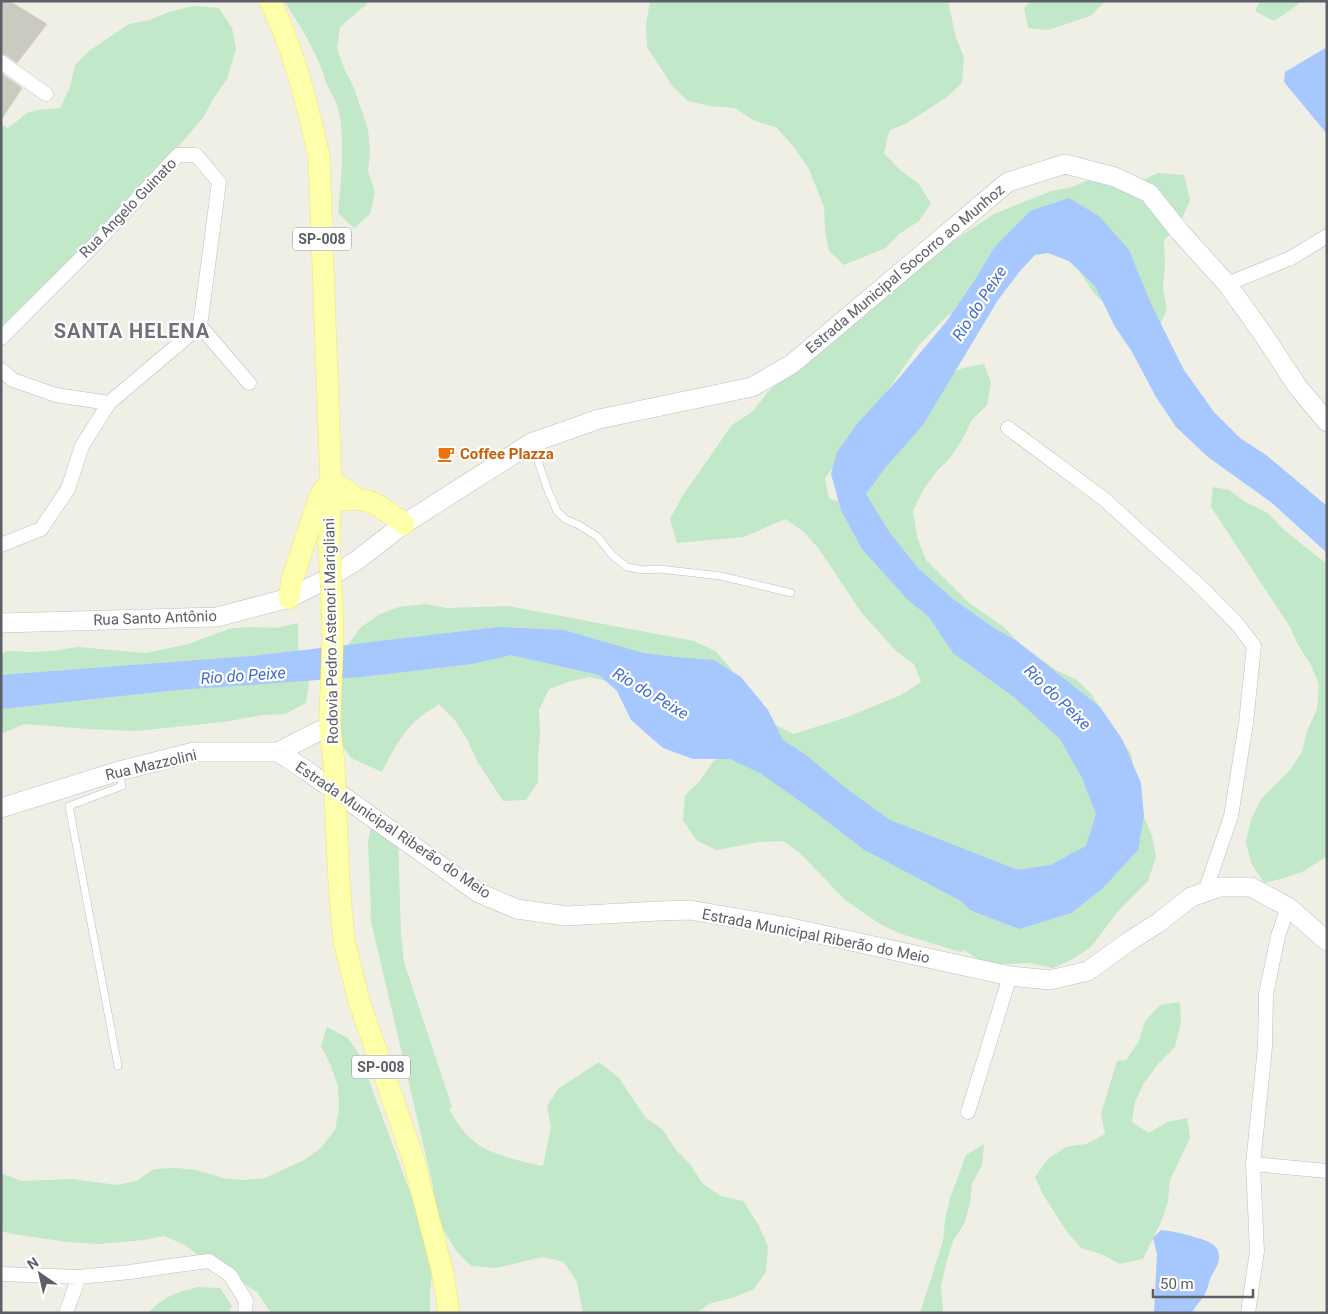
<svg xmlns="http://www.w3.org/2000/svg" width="1328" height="1314" viewBox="0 0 1328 1314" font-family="Roboto,sans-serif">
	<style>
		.green { fill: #c1e8c8 }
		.water { fill: #a6c8ff }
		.building { fill: #cbcac1; stroke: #d5d2c3 }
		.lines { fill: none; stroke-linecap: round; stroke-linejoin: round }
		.lane-casing { stroke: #bcbdc4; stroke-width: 8 }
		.street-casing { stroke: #bcbdc4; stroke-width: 15 }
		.secondary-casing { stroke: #bdbfc6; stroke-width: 20 }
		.primary-casing { stroke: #f7e756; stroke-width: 22 }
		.lane { stroke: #fff; stroke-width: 7 }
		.street { stroke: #fff; stroke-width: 14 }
		.secondary { stroke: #fff; stroke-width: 19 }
		.primary { stroke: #feffab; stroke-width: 21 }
		.primary-bridge-casing { stroke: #f7e756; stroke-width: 22; stroke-linecap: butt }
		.primary-bridge { stroke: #feffab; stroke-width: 21 }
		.labels { text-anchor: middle; stroke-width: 4.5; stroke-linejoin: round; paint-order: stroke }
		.shield { fill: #fff; stroke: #8e8f94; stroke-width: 1 }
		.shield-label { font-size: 14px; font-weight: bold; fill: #5d5f66 }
		.street-label { font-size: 15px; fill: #5d5f66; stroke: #fff }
		.food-label { font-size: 15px; font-weight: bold; fill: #c56008; stroke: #fff; text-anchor: start }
		.water-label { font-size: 16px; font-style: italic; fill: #426cc9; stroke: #fff }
		.district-label { font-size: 20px; font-weight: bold; letter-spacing: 1px; fill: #6e7178; stroke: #fff }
	</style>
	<rect width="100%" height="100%" fill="#f0efe5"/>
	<path class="green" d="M284 1H370L340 27 337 48 344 68 354 88 368 129 370 150 368 171 375 192 370 214 354 228 338 213C341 183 346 132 337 105 335 99 331 93 328 87 325 80 323 73 320 65 311 43 298 22 284 1Z
		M650 1H948L956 38 964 57 962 83 947 97 907 123 889 131 884 153 901 171 918 183 931 203 919 221 899 234 885 248 844 265 829 251 825 230 824 207 809 169 793 146 777 128 753 120 735 108 710 106 688 101 673 87 647 47 646 24Z
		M1031 1H1106L1090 16 1048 30 1028 28 1024 8Z
		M1260 1H1302L1292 9 1274 21 1255 11Z
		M193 6 219 8 232 28 236 49 227 79 215 96 202 119 88 252 1 331V124L8 128 27 113 38 110 60 108 70 87 75 65 89 51 129 24 150 20 169 12Z
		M1158 173 1184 175 1190 200 1179 226 1164 240 1165 263 1163 289 1167 310 1157 331 1136 335 1093 292 1078 269 1050 240 967 303 947 316 919 345 840 459 825 478 829 499 851 504 944 376 963 368 984 364 991 383 987 405 972 420 962 440 950 458 936 472 923 490 913 511 917 537 926 560 969 603 1004 627 1021 645 1056 670 1077 680 1091 694 1131 754 1144 817 1152 836 1156 857 1148 881 1119 910 1091 947 1071 960 1053 968 1030 963 1007 964 982 962 964 950 961 952 901 934 880 924 845 900 800 853 783 841 759 842 717 850 696 840 683 820 685 795 700 781 712 763 726 749 611 682 589 677 568 682 549 689 539 710 540 734 538 759V782L526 800 503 801 477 761 467 739 454 719 439 704C433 709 426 712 420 717 402 732 392 752 382 772L351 758 335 735 334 711 348 645 360 628 380 614 399 607 425 604 447 608 508 606 694 641 715 651 729 666 758 709 772 723 793 734 845 718 901 695 921 682 914 664 896 651 861 612 819 549 803 531 785 519 744 537 677 543 670 519 683 495 732 425 752 412 768 392 855 306 994 214 1051 191 1072 187 1091 179 1136 183Z
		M1213 487 1229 490 1247 503 1268 513 1284 530 1327 564V856L1304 871 1285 878 1264 883 1251 863 1246 842 1251 820 1261 799 1290 770 1302 752 1307 731 1317 709 1319 684 1311 665 1298 645 1290 627 1211 507Z
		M298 623V642L299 663 309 682 306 703 285 714 263 715 224 722 155 729 134 731 88 729 24 724 1 734V654L8 651 31 652 52 651 78 647 146 653 188 644 232 628 253 627 276 628Z
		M372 820 398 837 401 935 404 962 452 1107 449 1109C456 1121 464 1134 476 1143 492 1155 524 1162 543 1166L551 1127 547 1106 559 1088 599 1062 619 1078 645 1117 663 1130 676 1150 690 1164 703 1184 721 1196 743 1201 758 1224 768 1246 766 1272 754 1289 735 1297 711 1303 696 1313H583L577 1282 564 1262 542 1257 496 1268 471 1266 457 1252 444 1231 434 1209 433 1186 370 917 371 912 368 842Z
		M1180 1002 1181 1023 1175 1047 1158 1064 1144 1083 1135 1102 1132 1122 1149 1133 1167 1122 1187 1118 1190 1138 1170 1180 1168 1201 1162 1220 1143 1259 1120 1264 1101 1254 1081 1248 1067 1232 1044 1196 1035 1177 1048 1159 1066 1147 1086 1144 1105 1134 1101 1114 1117 1061 1126 1060 1139 1041 1145 1021 1160 1005Z
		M327 1027 348 1038 360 1056 424 1230 432 1272 430 1293V1313H271L257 1292 205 1260 185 1245 164 1236 144 1240 98 1244 68 1242 12 1234 1 1231V1173L21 1181 72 1179 117 1185 136 1181 154 1169 176 1168 196 1170 223 1178 244 1180 265 1178 304 1160 321 1148 335 1130 339 1108 338 1086 331 1066 321 1046Z
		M984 1144 982 1165 972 1184 970 1204 964 1224 953 1241 946 1264 941 1286 943 1308 942 1313H920L943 1241 945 1220 950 1198 966 1155Z
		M197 1287 220 1288 232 1306 228 1313H148C164 1296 176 1293 197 1287Z"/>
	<path class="water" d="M1327 47V134L1284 82 1285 72Z
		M1069 198 1099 216 1129 250 1152 306 1184 370 1214 412 1240 438 1266 455 1327 506V553L1272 503 1208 457 1176 427 1156 397 1132 352 1114 325 1095 286 1069 261 1048 253 1035 255 1020 271 998 300 923 425 885 468 866 494 890 533 919 569 953 599 994 628 1017 641 1100 707 1122 739 1141 783 1144 816 1138 850 1102 889 1071 913 1019 929 970 910 961 901 863 849 815 812 760 773 730 759H693L663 748 631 720 617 691 599 675 511 655 472 664 361 677 177 690 1 709V675L251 656 499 627 564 630 643 653 675 657 714 660 741 677 768 710 783 740 806 755 847 789 890 820 1018 870 1050 865 1086 846 1096 814 1082 778 1060 739 1014 697 953 653 929 617 907 599 862 549 841 510 831 474 837 452 857 424 899 378 946 322 975 280 994 248 1030 211Z
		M1161 1230C1172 1231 1181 1233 1191 1236 1203 1240 1220 1242 1219 1258 1219 1265 1213 1272 1210 1279 1208 1284 1208 1289 1205 1294 1201 1301 1195 1306 1192 1313H1154L1157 1254 1153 1238Z"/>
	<path class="building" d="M1 1H9L47 24 17 63 6 55 1 53Z
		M1 73 22 88 1 120Z"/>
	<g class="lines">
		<g class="lane-casing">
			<path id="lane" d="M532 444 549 493 557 511 565 519 579 525 598 537 612 555 627 567 643 570 659 569 721 576 791 593
				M118 1066 69 806 122 786 119 773"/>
		</g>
		<g class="street-casing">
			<path id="street" d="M1 62 46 94
				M1227 284 1291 258 1327 236
				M200 326 249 383
				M1 338 98 241 178 155H196L219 182 200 326 109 403 82 446 68 489 41 529 1 545
				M1 370 13 380 56 395 109 403
				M1008 428 1104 499 1203 589 1238 625 1254 646 1246 723 1231 816 1205 892
				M968 1112 1010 976
				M1253 1164 1327 1171
				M1 1274 79 1277 130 1272 170 1266 209 1261 230 1275 246 1301 245 1313
				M66 1313 79 1277
				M1248 1313 1257 1251 1253 1164 1265 1047 1266 994 1278 936 1288 907"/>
		</g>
		<g class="secondary-casing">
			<path id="secondary" d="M1 623 217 617 289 598 325 580 356 561 404 524 531 443 599 419 752 387 792 364 1008 182 1065 164 1115 177 1149 193 1180 232 1227 284 1263 334 1297 386 1327 422
				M278 752 307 771 479 893 517 909 566 916 659 911 690 910 787 927 1010 976 1050 980 1088 971 1128 942 1158 923 1191 897 1220 887H1251L1288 907 1327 941
				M1 808 119 771 194 752H278L319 731 330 728"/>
		</g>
		<g class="primary-casing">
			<path id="primary" d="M270 1C294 49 307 104 319 156L331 485 329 543
				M345 500C371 496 384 509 404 524
				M289 598 292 580 318 502C321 497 322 490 327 487 336 480 350 493 357 499
				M332 604 333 635 330 714V728L334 763
				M336 817 339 883 344 941 359 1001 414 1161 443 1274 449 1313"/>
		</g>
		<use href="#lane" class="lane"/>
		<use href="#street" class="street"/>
		<use href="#secondary" class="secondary"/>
		<use href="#primary" class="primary"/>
		<g class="primary-bridge-casing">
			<path id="primary-bridge" d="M329 543 332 604
				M334 763 336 817"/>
		</g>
		<use href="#primary-bridge" class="primary-bridge"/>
	</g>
	<defs>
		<g id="cafe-bare" transform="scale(1.35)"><path d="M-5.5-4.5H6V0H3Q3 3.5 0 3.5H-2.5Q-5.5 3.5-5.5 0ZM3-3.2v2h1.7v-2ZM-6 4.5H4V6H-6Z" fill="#e8710a" stroke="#fff" stroke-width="2.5" paint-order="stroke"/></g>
	</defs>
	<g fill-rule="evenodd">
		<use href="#cafe-bare" x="446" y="454"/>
	</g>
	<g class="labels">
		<g class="shield">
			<rect x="293" y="227.5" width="58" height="23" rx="4"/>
			<rect x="352" y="1055.5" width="58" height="23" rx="4"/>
		</g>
		<g class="shield-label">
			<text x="322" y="244">SP-008</text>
			<text x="381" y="1072">SP-008</text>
		</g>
		<g class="street-label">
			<text transform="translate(128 208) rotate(-46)" y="5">Rua Angelo Guinato</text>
			<text transform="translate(905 269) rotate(-40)" y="5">Estrada Municipal Socorro ao Munhoz</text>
			<text transform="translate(155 618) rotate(-2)" y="5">Rua Santo Antônio</text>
			<text transform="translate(331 631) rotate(-91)" y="5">Rodovia Pedro Astenori Marigliani</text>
			<text transform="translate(151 765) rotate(-13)" y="5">Rua Mazzolini</text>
			<text transform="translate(393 830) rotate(34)" y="5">Estrada Municipal Riberão do Meio</text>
			<text transform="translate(816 936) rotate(11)" y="5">Estrada Municipal Riberão do Meio</text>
		</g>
		<g class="food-label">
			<text x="460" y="459">Coffee Plazza</text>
		</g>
		<g class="water-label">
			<text transform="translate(979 303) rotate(-57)" y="6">Rio do Peixe</text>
			<text transform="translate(243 675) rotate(-4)" y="6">Rio do Peixe</text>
			<text transform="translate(651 693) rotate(31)" y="6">Rio do Peixe</text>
			<text transform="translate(1058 697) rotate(44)" y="6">Rio do Peixe</text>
		</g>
		<g class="district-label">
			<text x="132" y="338">SANTA HELENA</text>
		</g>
	</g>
	<rect width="1328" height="1314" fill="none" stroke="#5d5f66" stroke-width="5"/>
	<g transform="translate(40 1274) rotate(326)" stroke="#ffffff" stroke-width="4" paint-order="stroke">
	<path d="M0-4L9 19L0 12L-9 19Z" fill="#5d5f66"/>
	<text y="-8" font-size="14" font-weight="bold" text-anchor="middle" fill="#5d5f66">N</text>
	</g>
	<path d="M1153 1289v8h100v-8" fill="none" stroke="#5d5f66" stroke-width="2.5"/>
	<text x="1160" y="1289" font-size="15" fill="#5d5f66" stroke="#ffffff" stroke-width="4" paint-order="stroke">50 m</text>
</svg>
